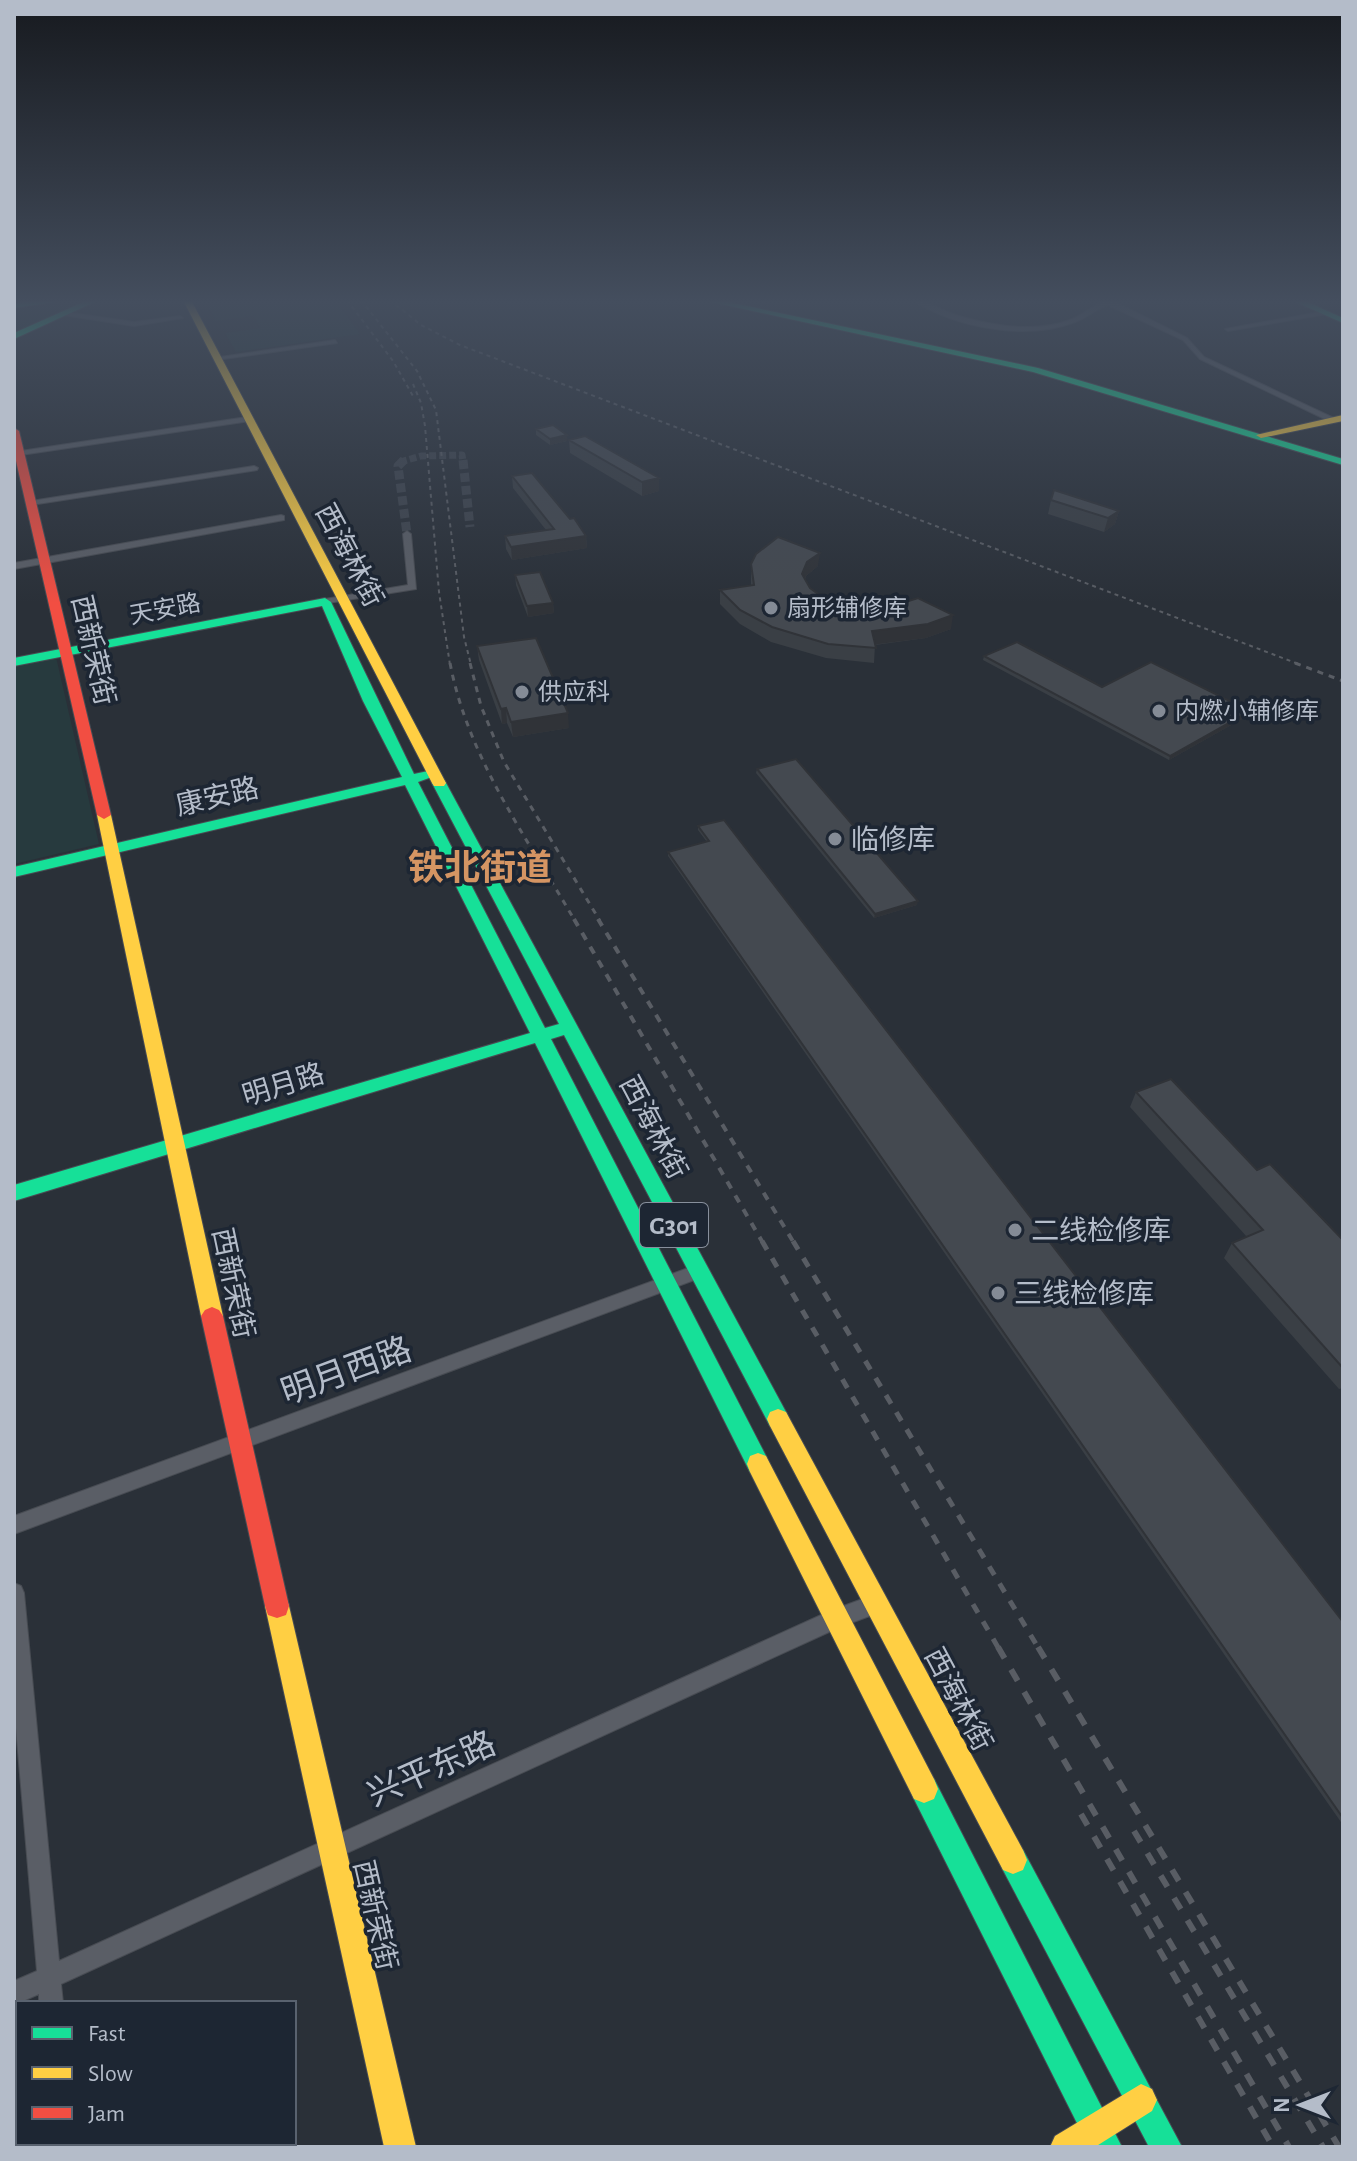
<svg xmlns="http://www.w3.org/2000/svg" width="1357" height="2161" viewBox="0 0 1357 2161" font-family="'Alegreya Sans','Noto Sans SC',sans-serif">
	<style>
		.green { fill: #273a3e }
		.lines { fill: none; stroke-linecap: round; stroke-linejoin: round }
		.street-tunnel-far1 { stroke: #3f454e; stroke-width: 7; stroke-dasharray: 7 3; stroke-linecap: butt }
		.street-tunnel { stroke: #3f454e; stroke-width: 9; stroke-dasharray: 9 4; stroke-linecap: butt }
		.street-casing { stroke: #484c53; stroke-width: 2 }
		.fast-casing { stroke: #484c53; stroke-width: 2 }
		.slow-casing { stroke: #484c53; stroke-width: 2 }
		.jam-casing { stroke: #484c53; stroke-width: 2 }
		.street { fill: #5a5e66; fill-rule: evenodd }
		.fast { fill: #16e098; fill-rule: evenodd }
		.slow { fill: #ffcf43; fill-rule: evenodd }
		.jam { fill: #f24e42; fill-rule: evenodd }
		.rail-far4 { stroke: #595d64; stroke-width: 2; stroke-dasharray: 4 4; stroke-linecap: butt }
		.rail-far3 { stroke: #595d64; stroke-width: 3; stroke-dasharray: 6 6; stroke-linecap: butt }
		.rail-far2 { stroke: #595d64; stroke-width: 4; stroke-dasharray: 8 8; stroke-linecap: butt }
		.rail-far1 { stroke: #595d64; stroke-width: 5; stroke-dasharray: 10 10; stroke-linecap: butt }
		.rail { stroke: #595d64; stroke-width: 6; stroke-dasharray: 13 13; stroke-linecap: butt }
		.wall { fill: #3a3f45 }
		.shaded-wall { fill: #303338 }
		.building { fill: #444950; stroke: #303338; stroke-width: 2 }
		.poi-dot { fill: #848b96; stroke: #1d2633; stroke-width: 3 }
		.labels { text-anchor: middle; stroke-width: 7; stroke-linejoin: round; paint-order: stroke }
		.far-poi-label { font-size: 24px; fill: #b4bcc9; stroke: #1d2633; text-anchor: start }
		.far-street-label { font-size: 24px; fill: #b4bcc9; stroke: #1d2633 }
		.shield { fill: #1d2633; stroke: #878f9c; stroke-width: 2 }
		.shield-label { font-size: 26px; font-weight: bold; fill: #b4bcc9 }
		.street-label { font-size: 28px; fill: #b4bcc9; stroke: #1d2633 }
		.poi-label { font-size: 28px; fill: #b4bcc9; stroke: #1d2633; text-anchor: start }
		.near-street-label { font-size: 34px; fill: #b4bcc9; stroke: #1d2633 }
		.district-label { font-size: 36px; font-weight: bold; fill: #d59563; stroke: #1d2633 }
	</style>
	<rect width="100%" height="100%" fill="#2a3038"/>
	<path class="green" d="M86 300H88L14 335V310Z
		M205 300H335L360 334 236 352 225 333 261 328 253 316 216 321Z
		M56 657 99 844 14 864V665Z"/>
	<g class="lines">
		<path class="street-tunnel-far1" d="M400 462 421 456 462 455 463 462"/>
		<path class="street-tunnel" d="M404 460 398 466 407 534
			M463 460 470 527"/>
		<g class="street-casing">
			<path id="street" d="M912 300C928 300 944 312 959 316 993 326 1035 333 1070 320 1081 316 1091 307 1102 302L1100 300 1113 301 1187 338 1204 357 1338 420 1331 422 1200 359 1183 340 1108 305C1095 309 1087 318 1075 322 1026 341 956 328 912 300Z
				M1325 311 1327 314 1228 331 1225 329Z
				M65 312 134 322 180 316 183 318 134 326 63 315Z
				M335 340 337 343 216 360 213 358Z
				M247 417 251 419 250 421 14 456V452Z
				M254 466 258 468 257 470 31 505 27 503 31 501Z
				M281 515 284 516V520L14 569V563Z
				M407 531 411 534 416 589 322 604 320 602 325 599 408 585 403 534Z
				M699 1264 705 1266 707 1271 705 1276 14 1534V1516Z
				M14 1583 21 1586 24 1593 59 1961 830 1611 876 1594 883 1597 886 1604 883 1611 840 1627 61 1984 63 2003H39V1994L14 2005V1981L37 1971 14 1705Z
				M52 2143H76V2147H52Z"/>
		</g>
		<g class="fast-casing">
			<path id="fast" d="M41 300H69L14 308V304Z
				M88 300H99L14 339V333Z
				M702 300H719L1038 368 1343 459V465L1033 372Z
				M1291 300H1303L1343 318V323Z
				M325 598 331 602 414 774 433 770 440 774 418 782 545 1028 559 1024 432 783 434 780H444L446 783 786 1412 789 1419 786 1426 778 1429 770 1426 564 1035 551 1039 766 1456 769 1464 766 1472 758 1475 750 1472 535 1043 14 1201V1185L530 1033 405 785 14 877V867L402 777 363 701 322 606 14 666V658Z
				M924 1775 934 1779 1122 2147H1089L914 1799 910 1789 914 1779Z
				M1013 1846 1023 1850 1182 2147H1149L1003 1870 999 1860 1003 1850Z"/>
		</g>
		<g class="slow-casing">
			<path id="slow" d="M183 300H191L446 783 444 786H434L432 783Z
				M1343 415V421L1261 438 1256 435Z
				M104 811 111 815 223 1316 219 1322 212 1325 205 1322 201 1316 97 815Z
				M778 1409 786 1412 1023 1850 1027 1860 1023 1870 1013 1874 1003 1870 770 1426 767 1419 770 1412Z
				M758 1453 766 1456 934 1779 938 1789 934 1799 924 1803 914 1799 750 1472 747 1464 750 1456Z
				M277 1594 286 1597 289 1606 416 2147H384L265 1606 268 1597Z
				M1141 2084 1152 2089 1157 2100 1152 2111 1095 2147H1050L1055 2136Z"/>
		</g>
		<g class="jam-casing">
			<path id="jam" d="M14 428 19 431 111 815 104 819 97 815 14 452Z
				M212 1307 219 1310 223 1316 289 1606 286 1615 277 1618 268 1615 265 1606 201 1316 205 1310Z"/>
		</g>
		<use href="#street" class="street"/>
		<use href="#fast" class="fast"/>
		<use href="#slow" class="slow"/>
		<use href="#jam" class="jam"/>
		<path class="rail-far4" d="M347 300 393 361 413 396
			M361 300 417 371 436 410 464 637 471 665
			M390 300 421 325 460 345 1301 665
			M413 384 421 403 425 426 439 592 450 665"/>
		<path class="rail-far3" d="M450 663C468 758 527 838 575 921
			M470 663 481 706 504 762 600 921
			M1295 663 1343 681"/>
		<path class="rail-far2" d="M574 919 763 1243
			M598 919 794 1243"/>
		<path class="rail-far1" d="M762 1241 999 1649
			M793 1241 1039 1649"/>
		<path class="rail" d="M998 1647 1289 2147
			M1038 1647 1339 2147
			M1081 1814 1273 2147
			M1134 1831 1323 2147"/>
	</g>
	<path class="wall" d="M536 429 567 435V441L550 445 536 435Z
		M569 440 659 478V491L642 496 570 453Z
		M512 476 570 519 586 536 587 548 512 560 506 549 505 536 546 530 513 488Z
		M1051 500 1119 511 1115 524 1104 532 1048 514Z
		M751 564 818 566 806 576 805 579 810 588 821 596 951 629 926 638 875 645 874 663 826 658 771 642 740 624 720 604V590L751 585Z
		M515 575 553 603 554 613 528 617 516 585Z
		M477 646 569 728 513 737 507 723 502 724 479 660Z
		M984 656 1102 687 1250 711 1249 715 1169 760 983 660Z
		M757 769 917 905 874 918 756 773Z
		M698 826 1343 1622V1825L668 856V852L707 842 698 830Z
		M1136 1092 1257 1170 1343 1240V1388L1339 1389 1224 1258 1232 1243 1247 1237 1130 1107Z"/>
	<path class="shaded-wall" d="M567 435V441L550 445V439Z
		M659 478V491L642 496V482Z
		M1119 511 1115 524 1104 532 1108 518Z
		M586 536 587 548 512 560 511 547Z
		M820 553 818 566 806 576 801 588 802 574 807 562Z
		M553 603 554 613 528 617 527 606Z
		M953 615 951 629 926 638 871 645 872 631Z
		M506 708 507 723 502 724 501 709Z
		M1250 711 1249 715 1169 760 1170 756Z
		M568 713 569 728 513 737 511 722Z
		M918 901 917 905 874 918 875 914Z"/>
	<path class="building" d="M553 425 567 435 550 439 536 429Z
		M585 436 659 478 642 482 569 440Z
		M532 473 570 519 574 518 586 536 511 547 505 536 554 529 512 476Z
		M1054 490 1119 511 1108 518 1051 500Z
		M778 537 820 553 807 562 802 574 810 588 821 596 867 606 896 605 918 598 953 615 928 624 872 631 876 648 828 644 772 627 740 610 720 590 754 585 751 564 756 554Z
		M540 572 553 603 527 606 515 575Z
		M536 638 568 713 511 722 506 708 501 709 477 646Z
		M1017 642 1102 687 1151 662 1250 711 1170 756 984 656Z
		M796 759 918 901 875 914 757 769Z
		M724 820 1343 1622V1818L668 852 709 841 698 826Z
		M1171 1079 1257 1170 1270 1164 1343 1240V1368L1232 1243 1263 1230 1136 1092Z"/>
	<linearGradient id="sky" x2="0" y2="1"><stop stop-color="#171a1f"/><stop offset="0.5" stop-color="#444e5e"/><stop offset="1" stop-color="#444e5e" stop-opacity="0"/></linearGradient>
	<rect width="1357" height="603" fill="url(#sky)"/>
	<g class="poi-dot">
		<circle cx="771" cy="608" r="8"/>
		<circle cx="522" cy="692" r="8"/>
		<circle cx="1159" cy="711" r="8"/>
		<circle cx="835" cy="839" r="8"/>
		<circle cx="1015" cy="1230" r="8"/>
		<circle cx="998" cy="1293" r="8"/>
	</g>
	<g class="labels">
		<g class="far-poi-label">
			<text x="787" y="616">扇形辅修库</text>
			<text x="538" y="700">供应科</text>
			<text x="1175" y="719">内燃小辅修库</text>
		</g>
		<g class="far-street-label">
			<text transform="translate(165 609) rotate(-11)" y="8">天安路</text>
		</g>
		<rect class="shield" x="640" y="1203" width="68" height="44" rx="6"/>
		<g class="shield-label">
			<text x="674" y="1234">G301</text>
		</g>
		<g class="street-label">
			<text transform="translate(350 555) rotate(62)" y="10">西海林街</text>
			<text transform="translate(94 650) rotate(77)" y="10">西新荣街</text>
			<text transform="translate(217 796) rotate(-13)" y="10">康安路</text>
			<text transform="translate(283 1084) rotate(-17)" y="10">明月路</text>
			<text transform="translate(654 1127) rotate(62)" y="10">西海林街</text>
			<text transform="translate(234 1283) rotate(78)" y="10">西新荣街</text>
			<text transform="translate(959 1699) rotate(62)" y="10">西海林街</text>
			<text transform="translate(376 1915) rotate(77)" y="10">西新荣街</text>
		</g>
		<g class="poi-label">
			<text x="851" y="849">临修库</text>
			<text x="1031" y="1240">二线检修库</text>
			<text x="1014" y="1303">三线检修库</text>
		</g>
		<g class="near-street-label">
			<text transform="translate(346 1370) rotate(-20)" y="12">明月西路</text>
			<text transform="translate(431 1768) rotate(-24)" y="12">兴平东路</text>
		</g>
		<g class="district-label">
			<text x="480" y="880">铁北街道</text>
		</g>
	</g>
	<rect width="1357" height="2161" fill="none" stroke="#b4bcc9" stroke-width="32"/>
	<rect x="16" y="2001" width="280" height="144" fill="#1d2633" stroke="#59626f" stroke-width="2"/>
	<rect x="32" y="2027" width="40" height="12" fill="#16e098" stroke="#59626f" stroke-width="2"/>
	<text x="88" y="2041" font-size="24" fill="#b4bcc9">Fast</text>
	<rect x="32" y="2067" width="40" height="12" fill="#ffcf43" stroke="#59626f" stroke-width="2"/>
	<text x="88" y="2081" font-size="24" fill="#b4bcc9">Slow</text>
	<rect x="32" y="2107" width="40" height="12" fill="#f24e42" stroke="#59626f" stroke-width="2"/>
	<text x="88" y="2121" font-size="24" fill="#b4bcc9">Jam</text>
	<g transform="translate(1301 2105) rotate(270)" stroke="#1d2633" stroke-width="6" paint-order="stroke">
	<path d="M0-6L14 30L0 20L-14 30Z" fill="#b4bcc9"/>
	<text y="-12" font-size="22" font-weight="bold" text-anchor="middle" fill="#b4bcc9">N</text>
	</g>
</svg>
